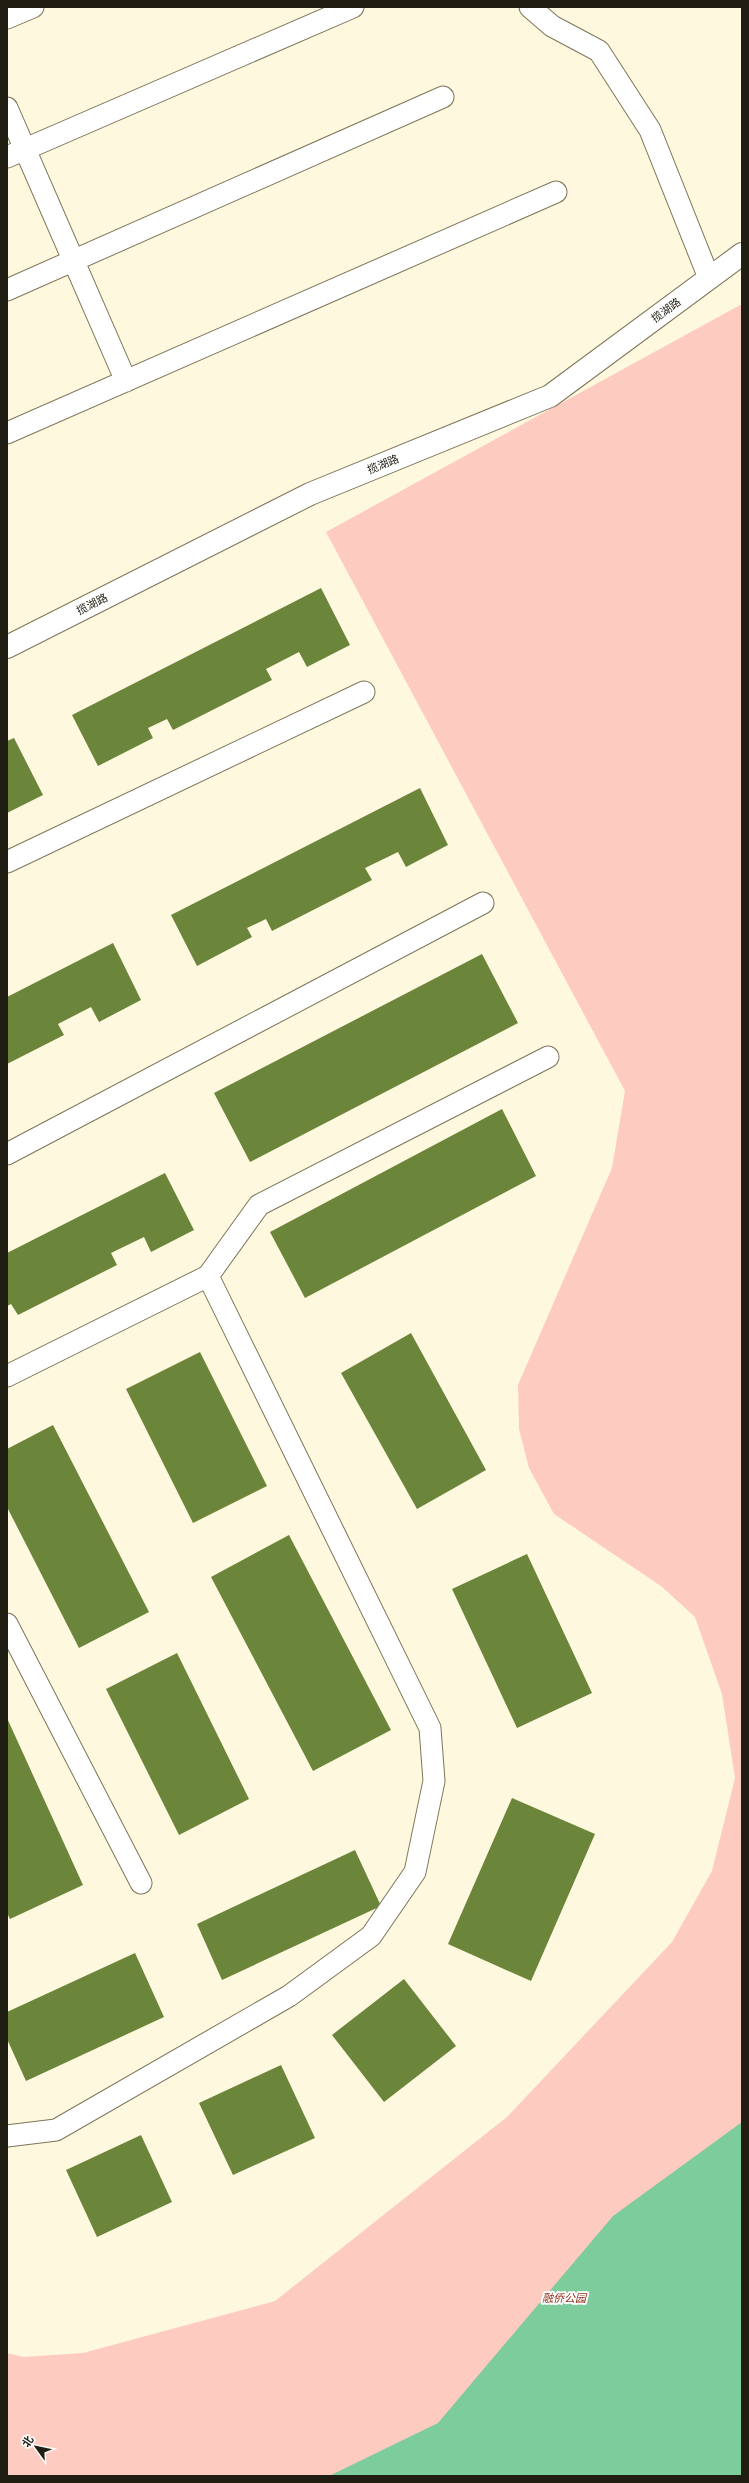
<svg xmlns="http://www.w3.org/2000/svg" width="749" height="2483" viewBox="0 0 749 2483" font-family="'Crimson Pro','Noto Sans SC',serif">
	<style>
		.green { fill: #fdcbbf }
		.water { fill: #7dcc9c }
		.building { fill: #6b853b }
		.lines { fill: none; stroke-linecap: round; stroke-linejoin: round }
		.lane-casing { stroke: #7c7559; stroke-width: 23 }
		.secondary-casing { stroke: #7c7559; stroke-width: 24 }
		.lane { stroke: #fff; stroke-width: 21 }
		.secondary { stroke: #fff; stroke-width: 22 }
		.labels { text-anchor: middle; stroke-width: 4; stroke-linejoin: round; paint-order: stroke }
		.street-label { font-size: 11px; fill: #201d12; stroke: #fff }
		.park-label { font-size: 11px; font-style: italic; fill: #91301b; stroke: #fff }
	</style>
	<rect width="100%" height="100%" fill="#fef8df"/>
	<path class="green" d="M742 304V2476H7V2353L23 2357 83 2353 275 2301 507 2117 672 1942 712 1871 735 1778 722 1694 695 1617 661 1586 554 1514 529 1468 519 1429 518 1385 612 1168 625 1091 326 532Z"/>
	<path class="water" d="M742 2122V2476H329L438 2423 613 2216Z"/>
	<path class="building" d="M321 588 350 645 307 667 299 652 266 669 272 680 173 730 167 719 148 728 153 738 98 766 72 715Z
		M14 738 43 795 7 813V741Z
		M420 788 448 845 406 867 398 852 365 868 372 880 272 931 266 919 247 928 252 937 197 966 171 915Z
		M113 943 141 1000 99 1022 91 1007 58 1024 64 1035 7 1064V997Z
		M482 954 518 1023 250 1162 214 1093Z
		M502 1109 536 1176 305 1298 270 1232Z
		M165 1173 194 1230 151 1252 144 1237 111 1253 117 1265 18 1315 11 1304 7 1306V1253Z
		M411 1333 486 1470 417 1509 341 1373Z
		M200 1352 267 1486 193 1523 126 1389Z
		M53 1425 149 1612 79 1648 7 1507V1449Z
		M289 1535 391 1730 313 1771 211 1577Z
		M527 1554 592 1693 517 1728 452 1589Z
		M177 1653 249 1799 179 1835 106 1689Z
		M7 1718 83 1885 10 1919 7 1913Z
		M512 1798 595 1834 531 1981 448 1944Z
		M355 1850 381 1906 222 1980 197 1924Z
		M135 1953 164 2017 26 2081 7 2039V2012Z
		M404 1979 456 2046 384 2102 332 2035Z
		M281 2065 315 2138 233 2175 199 2103Z
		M141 2135 172 2202 97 2237 66 2170Z"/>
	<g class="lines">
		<g class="lane-casing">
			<path id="lane" d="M530 7 552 26 599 51 650 130 709 278
				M7 18 33 7
				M7 108 126 381
				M7 157 353 7
				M7 290 443 97
				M7 433 556 192
				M7 862 364 692
				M7 1154 483 903
				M7 1376 208 1276 259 1205 548 1057
				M7 1624 141 1883
				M7 2136 56 2130 289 1996 371 1936 415 1872 434 1781 430 1728 208 1276"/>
		</g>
		<g class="secondary-casing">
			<path id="secondary" d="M7 647 310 494 550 396 742 254"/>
		</g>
		<use href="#lane" class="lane"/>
		<use href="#secondary" class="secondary"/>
	</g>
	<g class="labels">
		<g class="street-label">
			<text transform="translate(666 310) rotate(-36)" y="4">揽湖路</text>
			<text transform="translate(383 464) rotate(-22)" y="4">揽湖路</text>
			<text transform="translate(92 604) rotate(-27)" y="4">揽湖路</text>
		</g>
		<g class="park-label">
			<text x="564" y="2302">融侨公园</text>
		</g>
	</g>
	<rect width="749" height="2483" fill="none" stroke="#201d12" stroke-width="16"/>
	<g transform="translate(36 2447) rotate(303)" stroke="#ffffff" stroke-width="3" paint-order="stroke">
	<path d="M0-3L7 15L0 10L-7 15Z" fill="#201d12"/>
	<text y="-6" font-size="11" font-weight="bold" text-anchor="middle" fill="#201d12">北</text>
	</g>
</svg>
